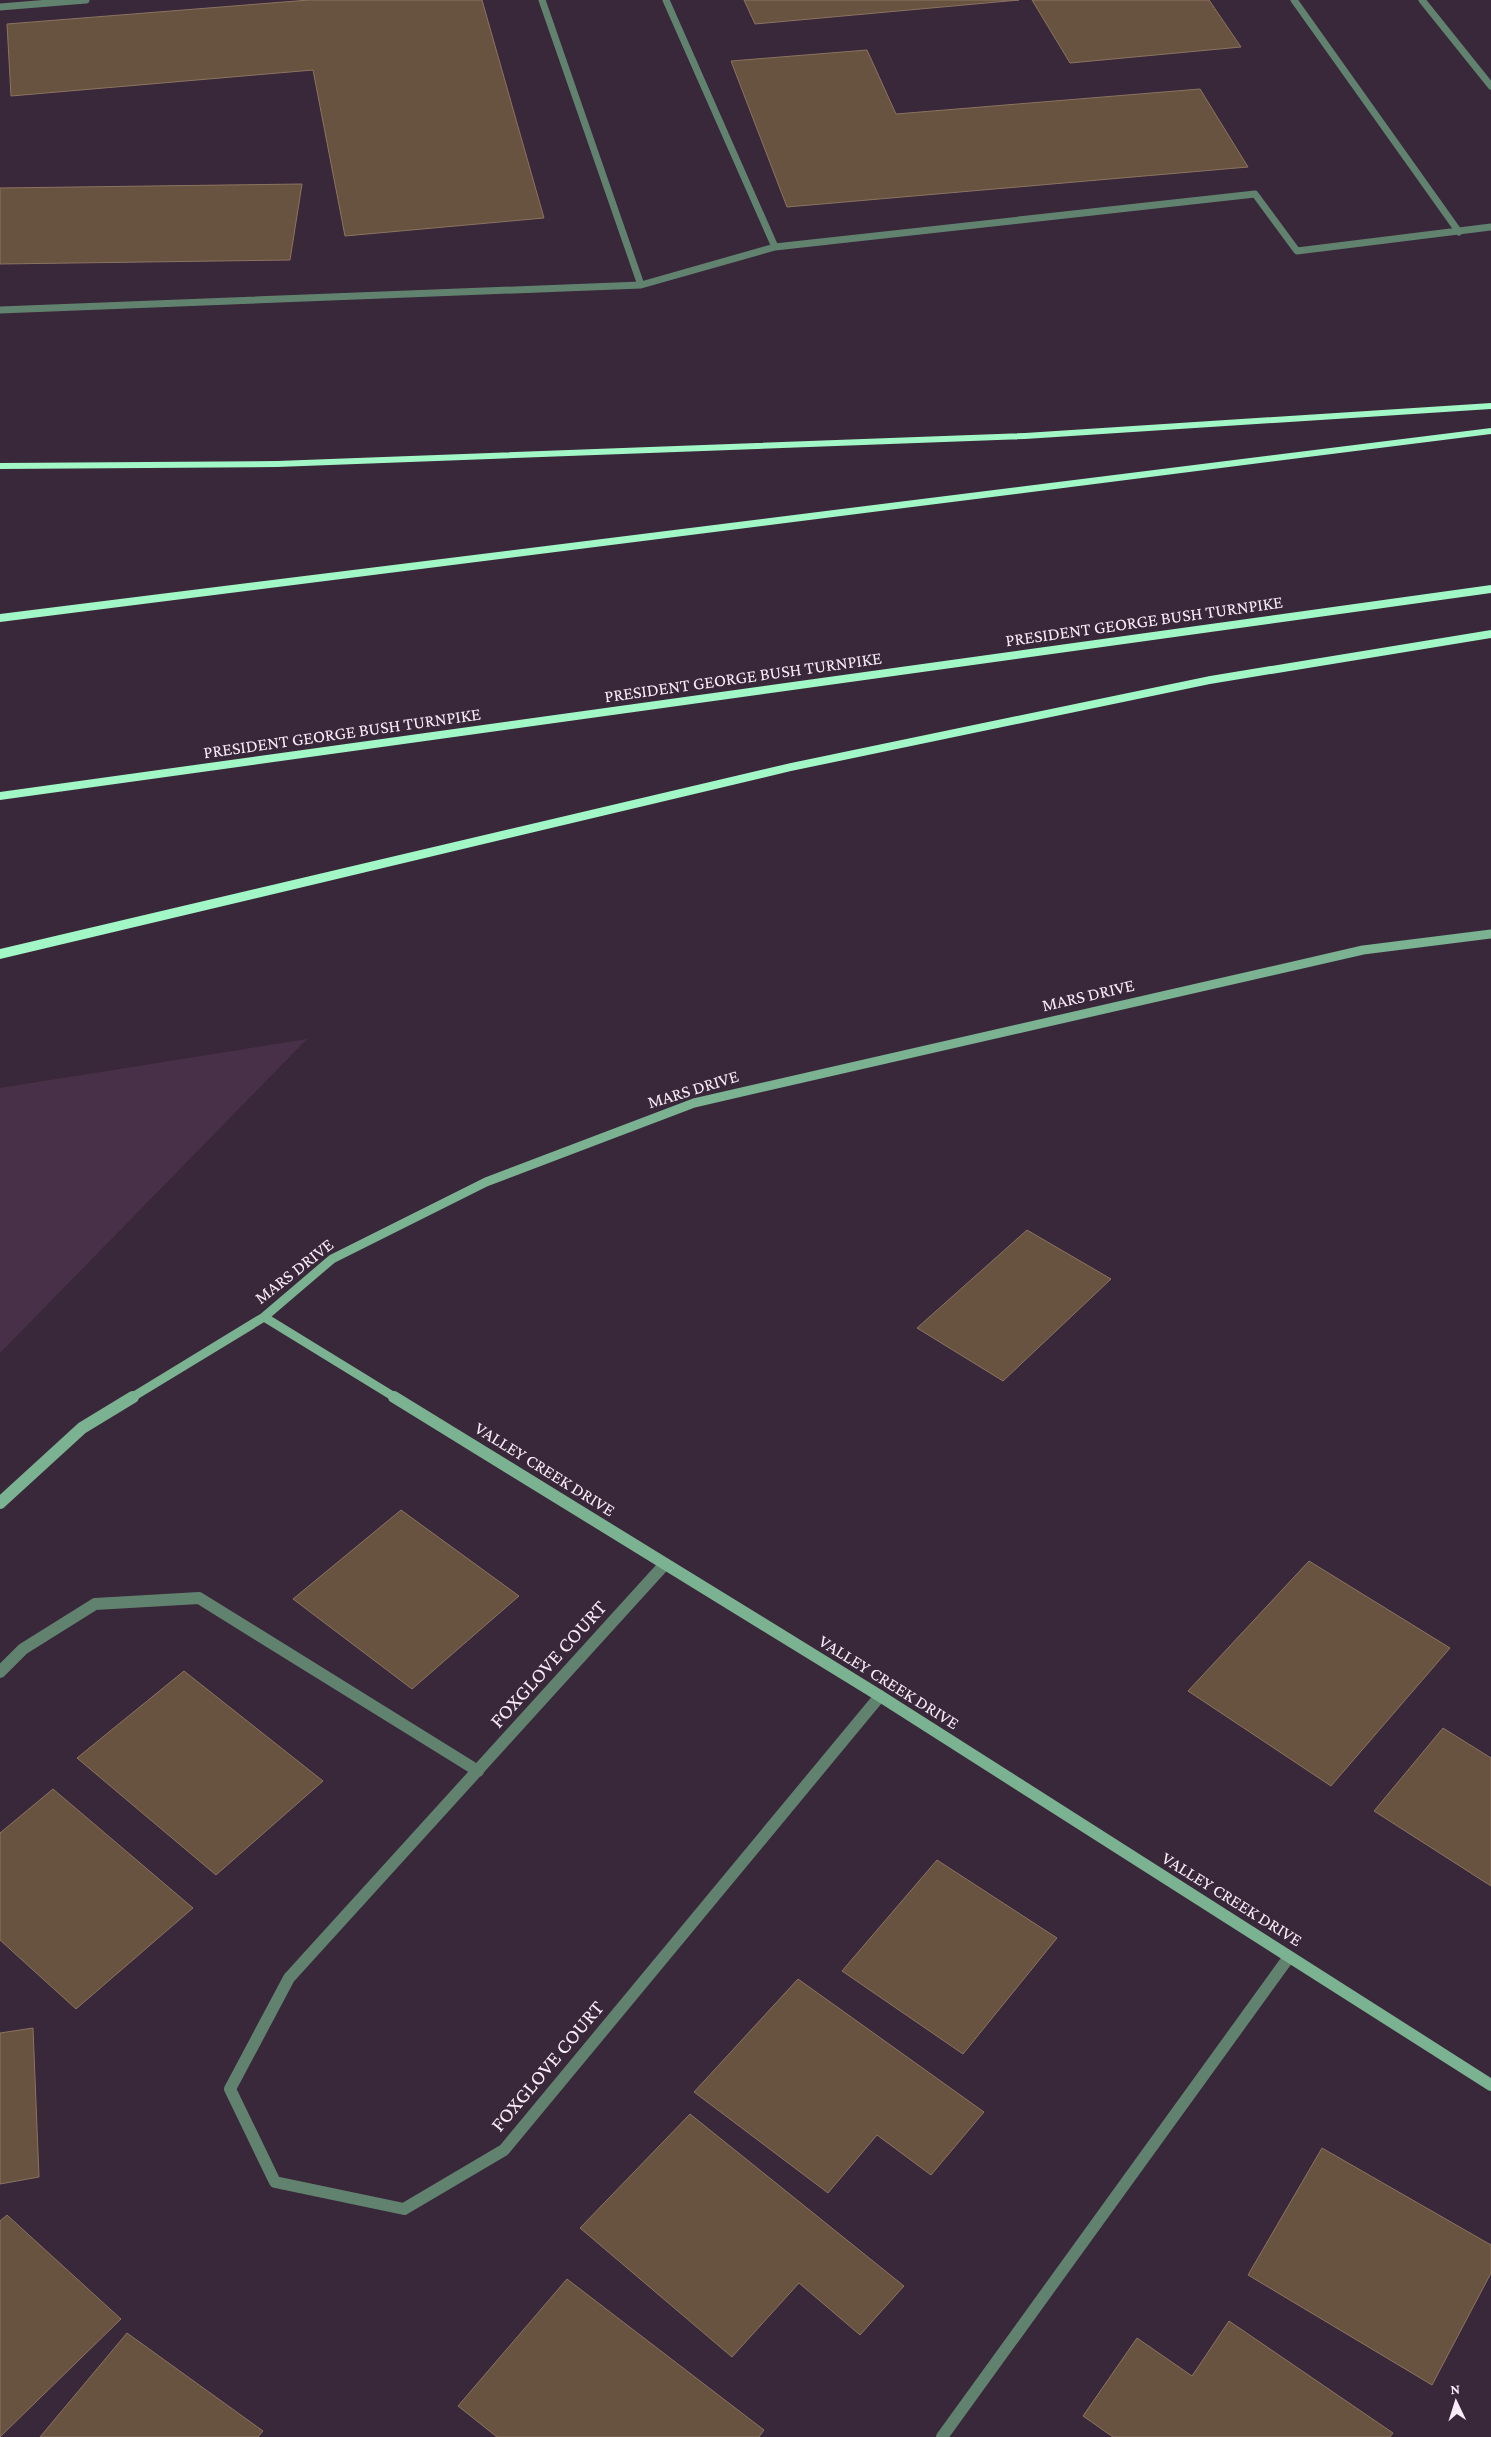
<svg xmlns="http://www.w3.org/2000/svg" width="1491" height="2437" viewBox="0 0 1491 2437" font-family="'Crimson Pro',serif">
	<style>
		.built { fill: #483148 }
		.building { fill: #685240; stroke: #8b7460 }
		.lines { fill: none; stroke-linecap: round; stroke-linejoin: round }
		.lane-far1 { stroke: #61826e; stroke-width: 7 }
		.lane { stroke: #61826e; stroke-width: 12 }
		.street { stroke: #61826e; stroke-width: 12 }
		.secondary-far1 { stroke: #7bb291; stroke-width: 9 }
		.secondary { stroke: #7bb291; stroke-width: 12 }
		.highway { fill: #a1f7c5; fill-rule: evenodd }
		.labels { text-anchor: middle; stroke-width: 5; stroke-linejoin: round; paint-order: stroke }
		.street-label { font-size: 18px; fill: #f8ecf8; stroke: #39273a }
		.near-street-label { font-size: 21px; fill: #f8ecf8; stroke: #39273a }
	</style>
	<rect width="100%" height="100%" fill="#39273a"/>
	<path class="built" d="M307 1039 0 1353V1088Z"/>
	<path class="building" d="M309 0H482L544 218 345 236 313 70 11 96 7 24Z
		M744 0H1019L755 24Z
		M1032 0H1209L1241 47 1070 63Z
		M867 50 896 114 1200 89 1248 167 787 207 731 61Z
		M302 184 290 260 0 264V188Z
		M1027 1230 1111 1279 1003 1381 917 1328Z
		M401 1510 519 1596 412 1689 293 1599Z
		M1309 1561 1450 1648 1331 1786 1188 1691Z
		M184 1671 323 1781 216 1875 77 1758Z
		M1443 1728 1491 1758V1886L1374 1811Z
		M53 1789 193 1908 76 2009 0 1940V1833Z
		M937 1860 1057 1938 963 2054 842 1971Z
		M798 1979 984 2112 931 2175 877 2135 828 2193 694 2092Z
		M33 2028 39 2177 0 2184V2033Z
		M690 2114 904 2286 860 2335 799 2283 732 2357 580 2228Z
		M1322 2148 1491 2245V2273L1432 2385 1248 2275Z
		M7 2215 121 2319 0 2437V2221Z
		M567 2279 764 2430 759 2437H497L458 2406Z
		M1229 2321 1393 2433 1390 2437H1113L1083 2416 1137 2338 1192 2376Z
		M127 2333 263 2431 258 2437H40Z"/>
	<g class="lines">
		<path class="lane-far1" d="M542 0 641 285
			M666 0 775 247
			M1294 0 1459 232
			M1422 0 1491 86
			M0 7 86 0
			M0 310 641 285 775 247 1255 194 1297 251 1491 227"/>
		<path class="lane" d="M0 1672 23 1649 95 1604 199 1598 478 1771
			M942 2437 1289 1957"/>
		<path class="street" d="M665 1564 289 1978 230 2089 275 2182 404 2209 504 2150 880 1696"/>
		<path class="secondary-far1" d="M264 1317 396 1398
			M131 1398 264 1317 332 1259 486 1182 694 1103 1363 950 1491 934"/>
		<path class="secondary" d="M394 1397 880 1696 1491 2085
			M0 1503 82 1428 133 1397"/>
		<path class="highway" d="M1491 403V409L1025 439 277 467 0 469V463L277 461 1025 433Z
			M1491 428V434L0 622V614Z
			M1491 585V593L0 800V792Z
			M1491 630V638L1210 684 791 771 0 959V949L791 763 1210 676Z"/>
	</g>
	<g class="labels">
		<g class="street-label">
			<text transform="translate(1144 621) rotate(-8)" y="6">PRESIDENT GEORGE BUSH TURNPIKE</text>
			<text transform="translate(743 677) rotate(-8)" y="6">PRESIDENT GEORGE BUSH TURNPIKE</text>
			<text transform="translate(342 733) rotate(-8)" y="6">PRESIDENT GEORGE BUSH TURNPIKE</text>
			<text transform="translate(1088 995) rotate(-13)" y="6">MARS DRIVE</text>
			<text transform="translate(693 1089) rotate(-17)" y="6">MARS DRIVE</text>
			<text transform="translate(294 1271) rotate(-38)" y="6">MARS DRIVE</text>
			<text transform="translate(545 1469) rotate(32)" y="6">VALLEY CREEK DRIVE</text>
			<text transform="translate(889 1682) rotate(32)" y="6">VALLEY CREEK DRIVE</text>
			<text transform="translate(1232 1899) rotate(32)" y="6">VALLEY CREEK DRIVE</text>
		</g>
		<g class="near-street-label">
			<text transform="translate(548 1664) rotate(-48)" y="7">FOXGLOVE COURT</text>
			<text transform="translate(547 2066) rotate(-50)" y="7">FOXGLOVE COURT</text>
		</g>
	</g>
	<g transform="translate(1456 2402) rotate(356)" stroke="#39273a" stroke-width="4" paint-order="stroke">
	<path d="M0-4L9 19L0 12L-9 19Z" fill="#f8ecf8"/>
	<text y="-8" font-size="14" font-weight="bold" text-anchor="middle" fill="#f8ecf8">N</text>
	</g>
</svg>
